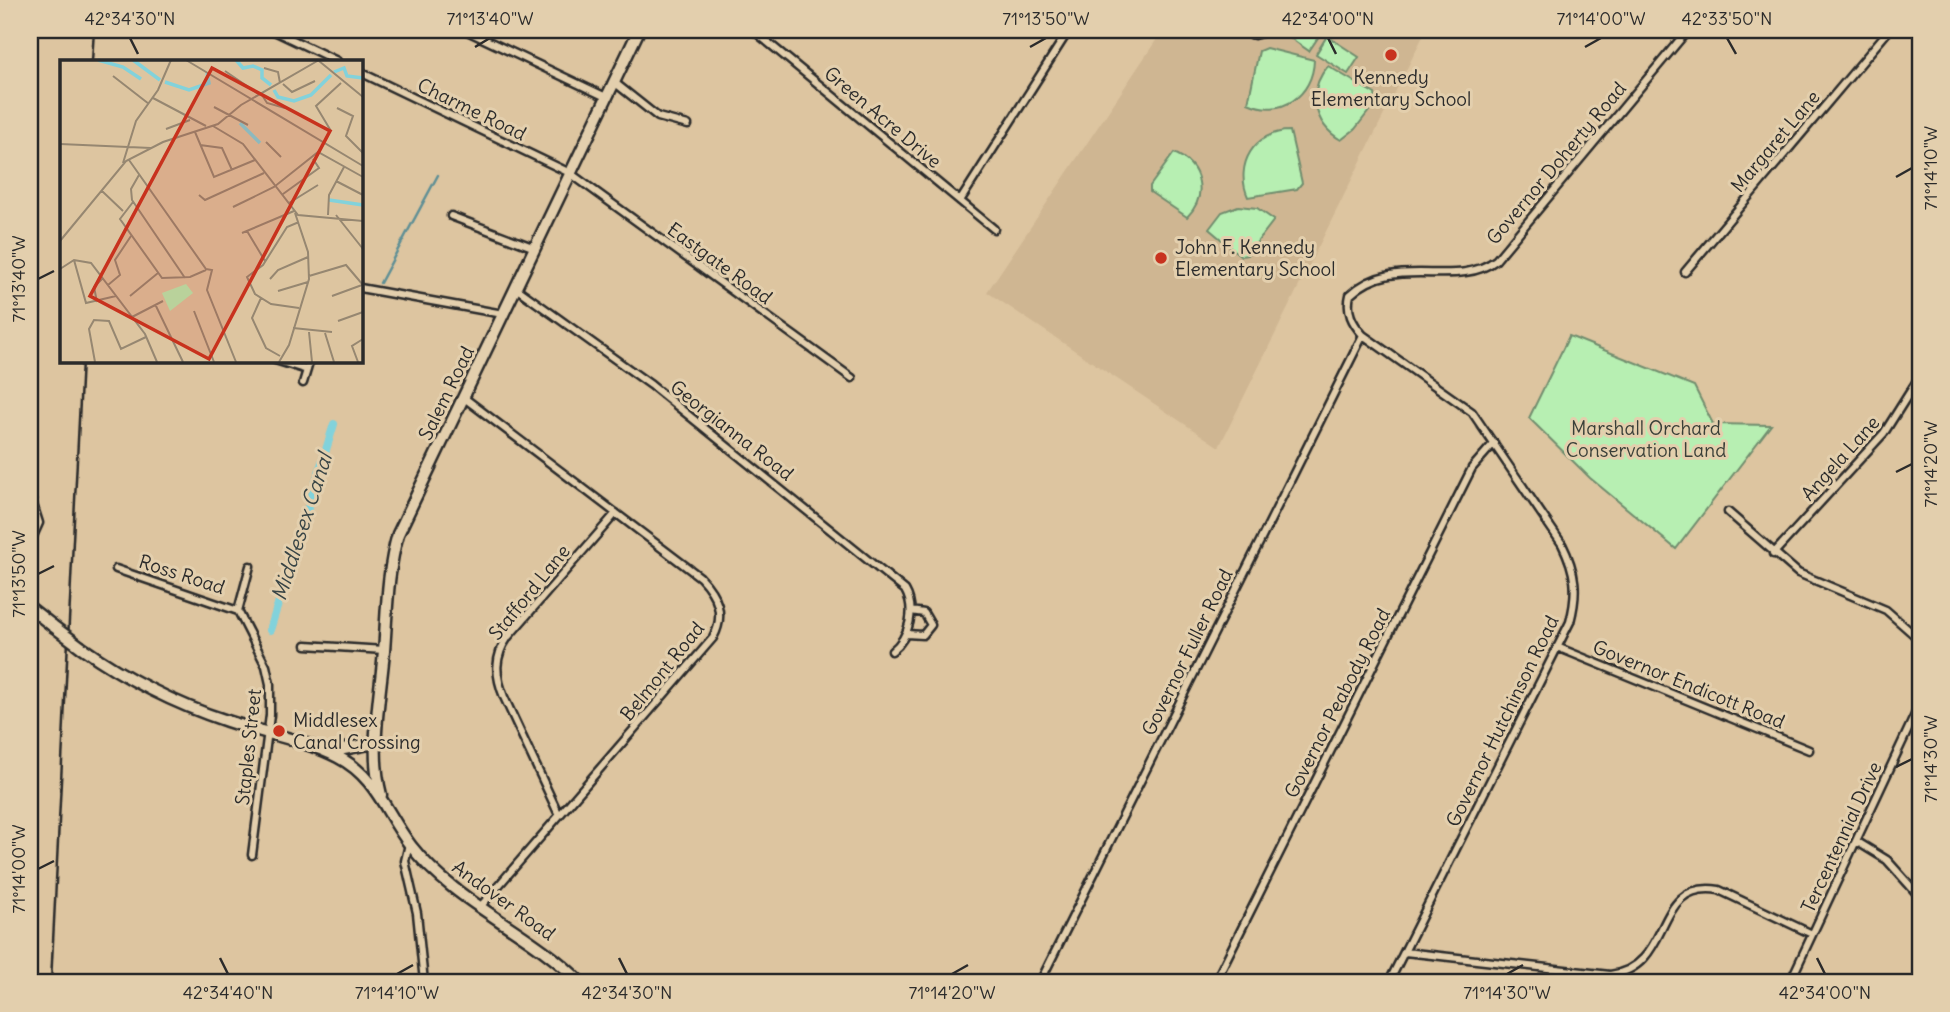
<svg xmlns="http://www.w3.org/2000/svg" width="1950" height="1012" viewBox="0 0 1950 1012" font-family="Delius,sans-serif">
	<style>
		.built { fill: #cfb692 }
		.green { fill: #b7efb2; stroke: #718d6e; stroke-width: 2 }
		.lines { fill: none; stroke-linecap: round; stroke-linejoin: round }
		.stream { stroke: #5f8f95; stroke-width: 2.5 }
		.canal { stroke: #82d2db; stroke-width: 8 }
		.minor-casing { stroke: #2b2b2b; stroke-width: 11 }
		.secondary-casing { stroke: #2b2b2b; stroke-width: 15 }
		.minor { stroke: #e3cfad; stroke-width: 6 }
		.secondary { stroke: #e3cfad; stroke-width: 10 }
		.rail { stroke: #2b2b2b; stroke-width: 2.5 }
		.secondary-bridge-casing { stroke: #2b2b2b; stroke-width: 15; stroke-linecap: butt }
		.secondary-bridge { stroke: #e3cfad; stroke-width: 10 }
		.ticks { fill: none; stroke: #2b2b2b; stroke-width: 2.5 }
		.poi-dot { fill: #c8321e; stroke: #e3cfad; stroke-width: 2.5 }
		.labels { text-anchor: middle; stroke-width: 6; stroke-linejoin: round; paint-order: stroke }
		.poi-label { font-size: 19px; fill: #2b2b2b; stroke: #e3cfad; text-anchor: start }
		.street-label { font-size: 19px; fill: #2b2b2b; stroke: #e3cfad }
		.park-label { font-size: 19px; fill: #393f38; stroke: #e3cfad }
		.water-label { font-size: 21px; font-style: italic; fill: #384445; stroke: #e3cfad }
		.inset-river { fill: none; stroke: #82d2db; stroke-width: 3.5 }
		.inset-road { fill: none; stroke: #968771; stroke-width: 2 }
		.view { fill: #c8321e; fill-opacity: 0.15; stroke: #c8321e; stroke-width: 3.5 }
		.inset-edge { fill: none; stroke: #2b2b2b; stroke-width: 3.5 }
		.neatline { fill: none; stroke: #2b2b2b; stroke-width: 2.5 }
		.ticks-label { font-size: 18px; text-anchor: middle; fill: #2b2b2b }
	</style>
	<rect width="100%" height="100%" fill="#ddc5a0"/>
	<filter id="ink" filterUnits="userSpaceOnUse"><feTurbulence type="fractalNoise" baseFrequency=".0143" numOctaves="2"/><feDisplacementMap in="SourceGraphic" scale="14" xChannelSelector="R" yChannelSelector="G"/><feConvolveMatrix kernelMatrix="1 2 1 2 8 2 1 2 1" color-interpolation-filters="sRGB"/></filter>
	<g filter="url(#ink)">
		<path class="built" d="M1163 30H1426L1219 447 987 292Z"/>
		<path class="green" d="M1294 30H1320L1321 33 1309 51 1289 37Z
			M1327 36 1359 57 1348 74 1316 54Z
			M1266 48 1314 60C1313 96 1281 118 1248 103L1259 51Z
			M1328 66 1375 94 1376 102 1355 129 1341 140C1313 124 1307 90 1328 66Z
			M1290 131 1302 183 1297 189 1248 197C1234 165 1254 131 1290 131Z
			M1174 153C1202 165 1208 196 1187 217L1150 192V186Z
			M1238 206 1257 208 1274 220 1247 255 1241 256 1209 229 1222 212Z
			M1569 336 1694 386 1713 424 1771 425 1676 549 1590 478 1529 418Z"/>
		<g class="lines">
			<path class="stream" d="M380 283 438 175
				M98 982 109 977 117 982"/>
			<path class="canal" d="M270 630 334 424"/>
			<g class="minor-casing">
				<path id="minor" d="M272 30 337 61
					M465 30 606 97
					M753 30 994 229
					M1231 30 1254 35 1273 30
					M360 72 570 173 852 378
					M614 82 658 117 688 125
					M960 201 1069 30
					M451 216 535 248
					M1685 272 1889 30
					M360 288 503 314
					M516 288 651 385 905 590C916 609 910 637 892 651
					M275 360 307 370
					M303 383 310 360
					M463 397 700 577C717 595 726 614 713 638L480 907
					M30 495 39 523 30 543
					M1728 512 1798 573 1886 610 1920 640
					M1773 554 1884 433 1920 376
					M250 566 238 611 266 666 270 684V715L252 855
					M116 569 238 611
					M906 634 923 635 931 625 924 613 911 611
					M306 645 384 650
					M1557 647 1809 750
					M559 815 504 697C495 675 494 657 508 637L616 513
					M1856 841 1887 860 1920 897
					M409 844 405 861 417 913 424 982
					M1405 952 1610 975C1675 967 1651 879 1719 890L1812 934
					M1040 982 1363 335
					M1215 982 1472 468 1494 443
					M1389 982 1570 622C1578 592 1576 572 1562 544L1472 412 1363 335C1352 323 1346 311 1350 295 1395 252 1455 291 1496 260L1688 30
					M1790 982 1920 704"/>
			</g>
			<g class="secondary-casing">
				<path id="secondary" d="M30 608 53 626
					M81 647C126 679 175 704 227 721 263 733 305 740 338 757 377 777 386 814 411 846 456 904 529 930 580 982
					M328 752 375 743
					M381 795C369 749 380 698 384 651 387 612 387 572 398 534L639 30"/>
			</g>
			<use href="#minor" class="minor"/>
			<use href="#secondary" class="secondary"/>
			<path class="rail" d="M92 61 94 30
				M51 982 82 360"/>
			<g class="secondary-bridge-casing">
				<path id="secondary-bridge" d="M53 626 81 647"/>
			</g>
			<use href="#secondary-bridge" class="secondary-bridge"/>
		</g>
	</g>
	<path class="ticks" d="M130 38 138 54M1328 38 1336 54M1727 38 1736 54M475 47 490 38M1030 47 1046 38M1585 47 1601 38M1896 177 1912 168M38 279 54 271M1896 472 1912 464M38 574 54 566M1896 767 1912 759M38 869 54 861M220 958 228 974M619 958 627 974M1817 958 1825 974M397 974 413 965M952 974 968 965M1507 974 1523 965"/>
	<g class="poi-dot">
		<circle cx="1391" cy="55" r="7"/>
		<circle cx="1161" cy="258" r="7"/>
		<circle cx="279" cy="731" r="7"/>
	</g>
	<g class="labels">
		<g class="poi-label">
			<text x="1391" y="84" text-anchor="middle">Kennedy<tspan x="1391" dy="22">Elementary School</tspan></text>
			<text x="1175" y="254">John F. Kennedy<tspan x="1175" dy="22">Elementary School</tspan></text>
			<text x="293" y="727">Middlesex<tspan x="293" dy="22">Canal Crossing</tspan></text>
		</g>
		<g class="street-label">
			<text transform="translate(472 109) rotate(26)" y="7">Charme Road</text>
			<text transform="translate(883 117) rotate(40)" y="7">Green Acre Drive</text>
			<text transform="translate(1775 141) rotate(-50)" y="7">Margaret Lane</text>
			<text transform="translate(1556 163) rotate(-50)" y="7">Governor Doherty Road</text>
			<text transform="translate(720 263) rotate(36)" y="7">Eastgate Road</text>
			<text transform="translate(446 393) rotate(-64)" y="7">Salem Road</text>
			<text transform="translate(732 430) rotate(38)" y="7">Georgianna Road</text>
			<text transform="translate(1840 458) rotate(-48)" y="7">Angela Lane</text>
			<text transform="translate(182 574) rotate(18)" y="7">Ross Road</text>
			<text transform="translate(529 592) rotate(-51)" y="7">Stafford Lane</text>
			<text transform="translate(1187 652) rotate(-64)" y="7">Governor Fuller Road</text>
			<text transform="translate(662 671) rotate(-51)" y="7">Belmont Road</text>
			<text transform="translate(1689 684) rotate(22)" y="7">Governor Endicott Road</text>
			<text transform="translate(1337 703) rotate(-63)" y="7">Governor Peabody Road</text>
			<text transform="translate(1502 721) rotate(-64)" y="7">Governor Hutchinson Road</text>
			<text transform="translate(248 747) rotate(-84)" y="7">Staples Street</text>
			<text transform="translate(1841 837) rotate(-65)" y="7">Tercentennial Drive</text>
			<text transform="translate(504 900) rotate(36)" y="7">Andover Road</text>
		</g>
		<g class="park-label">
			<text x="1646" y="435">Marshall Orchard<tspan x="1646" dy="22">Conservation Land</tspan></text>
		</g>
		<g class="water-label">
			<text transform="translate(302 527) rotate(-72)" y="7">Middlesex Canal</text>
		</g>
	</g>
	<g transform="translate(60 60)">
		<rect width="303" height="303" fill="#ddc5a0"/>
		<path d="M126 224 133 233 110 251 102 233Z" fill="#b7efb2"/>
		<path class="inset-river" d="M38 0 63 7 81 19M73 0 100 20M176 0 183 8 193 6 202 10V18L211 25M274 12 284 8 287 16 303 18M105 22 129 30 149 23 147 13M214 30 218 37 234 41 251 35 271 15M180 63 200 83M269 140 303 145"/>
		<path class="inset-road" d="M126 0 303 106M259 1 303 37M204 8 218 12 220 23M165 11 200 35M53 16 89 44M223 24 232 32 255 21M202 35 207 43 225 48M93 38 146 66M154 47 188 65M277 48 293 56 286 76 303 93M153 66 183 84 238 155 303 161M106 69 130 60M271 71 256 46 281 23M135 72 154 117 195 100M206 82 221 97M0 84 91 88M140 85 162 88 172 110M69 100 146 209 152 210 147 230 176 302M63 103 76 61 98 30 111 0M79 115 71 129 72 140 125 218M276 121 303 135M42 131 63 151M223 134 259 108 253 99M139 135 145 140 204 113M73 142 60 159 102 218 130 217 146 210M229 143 258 125M173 147 214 127 258 92 303 117M268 155 269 135 284 107M276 155 303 189M239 162 227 167 203 205 187 217 195 234 211 244 239 248M187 171 205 201M182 173 234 151M0 181 66 101 103 82 158 64 181 45 259 0M14 200 26 243 56 236M0 209 14 200 31 203 85 274 97 302M249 216 286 205 303 225M210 219 218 210 248 197M48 225 60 215 55 200 71 176M218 231 248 222M70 236 98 213M272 236 302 225M201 238 192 258 206 288 220 296M37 242 34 227 43 218M95 244 123 302M134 251 154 302M72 257 103 241M278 261 303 252M233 268 272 272M249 272 252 302M265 273 274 302M35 302 29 269 34 260 49 261 61 289 86 277M219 302 229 285 249 219 248 192 235 153M298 302 292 286 303 279"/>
		<path class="view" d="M152 8 270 71 149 299 30 236Z"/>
		<rect width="303" height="303" class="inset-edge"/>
	</g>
	<rect width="1950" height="1012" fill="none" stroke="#e3cfad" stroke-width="77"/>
	<rect x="38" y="38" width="1874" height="936" class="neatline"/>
	<g class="ticks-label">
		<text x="130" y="25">42°34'30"N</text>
		<text x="490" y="25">71°13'40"W</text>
		<text x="1046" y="25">71°13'50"W</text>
		<text x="1328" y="25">42°34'00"N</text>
		<text x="1601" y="25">71°14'00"W</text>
		<text x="1727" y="25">42°33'50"N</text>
		<text transform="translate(1931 168) rotate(-90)" y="6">71°14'10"W</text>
		<text transform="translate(19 279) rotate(-90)" y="6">71°13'40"W</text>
		<text transform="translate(1931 464) rotate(-90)" y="6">71°14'20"W</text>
		<text transform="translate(19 574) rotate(-90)" y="6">71°13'50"W</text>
		<text transform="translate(1931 759) rotate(-90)" y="6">71°14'30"W</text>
		<text transform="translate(19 869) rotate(-90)" y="6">71°14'00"W</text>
		<text x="228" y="999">42°34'40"N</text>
		<text x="397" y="999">71°14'10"W</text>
		<text x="627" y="999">42°34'30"N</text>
		<text x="952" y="999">71°14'20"W</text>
		<text x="1507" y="999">71°14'30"W</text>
		<text x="1825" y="999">42°34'00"N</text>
	</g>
</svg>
